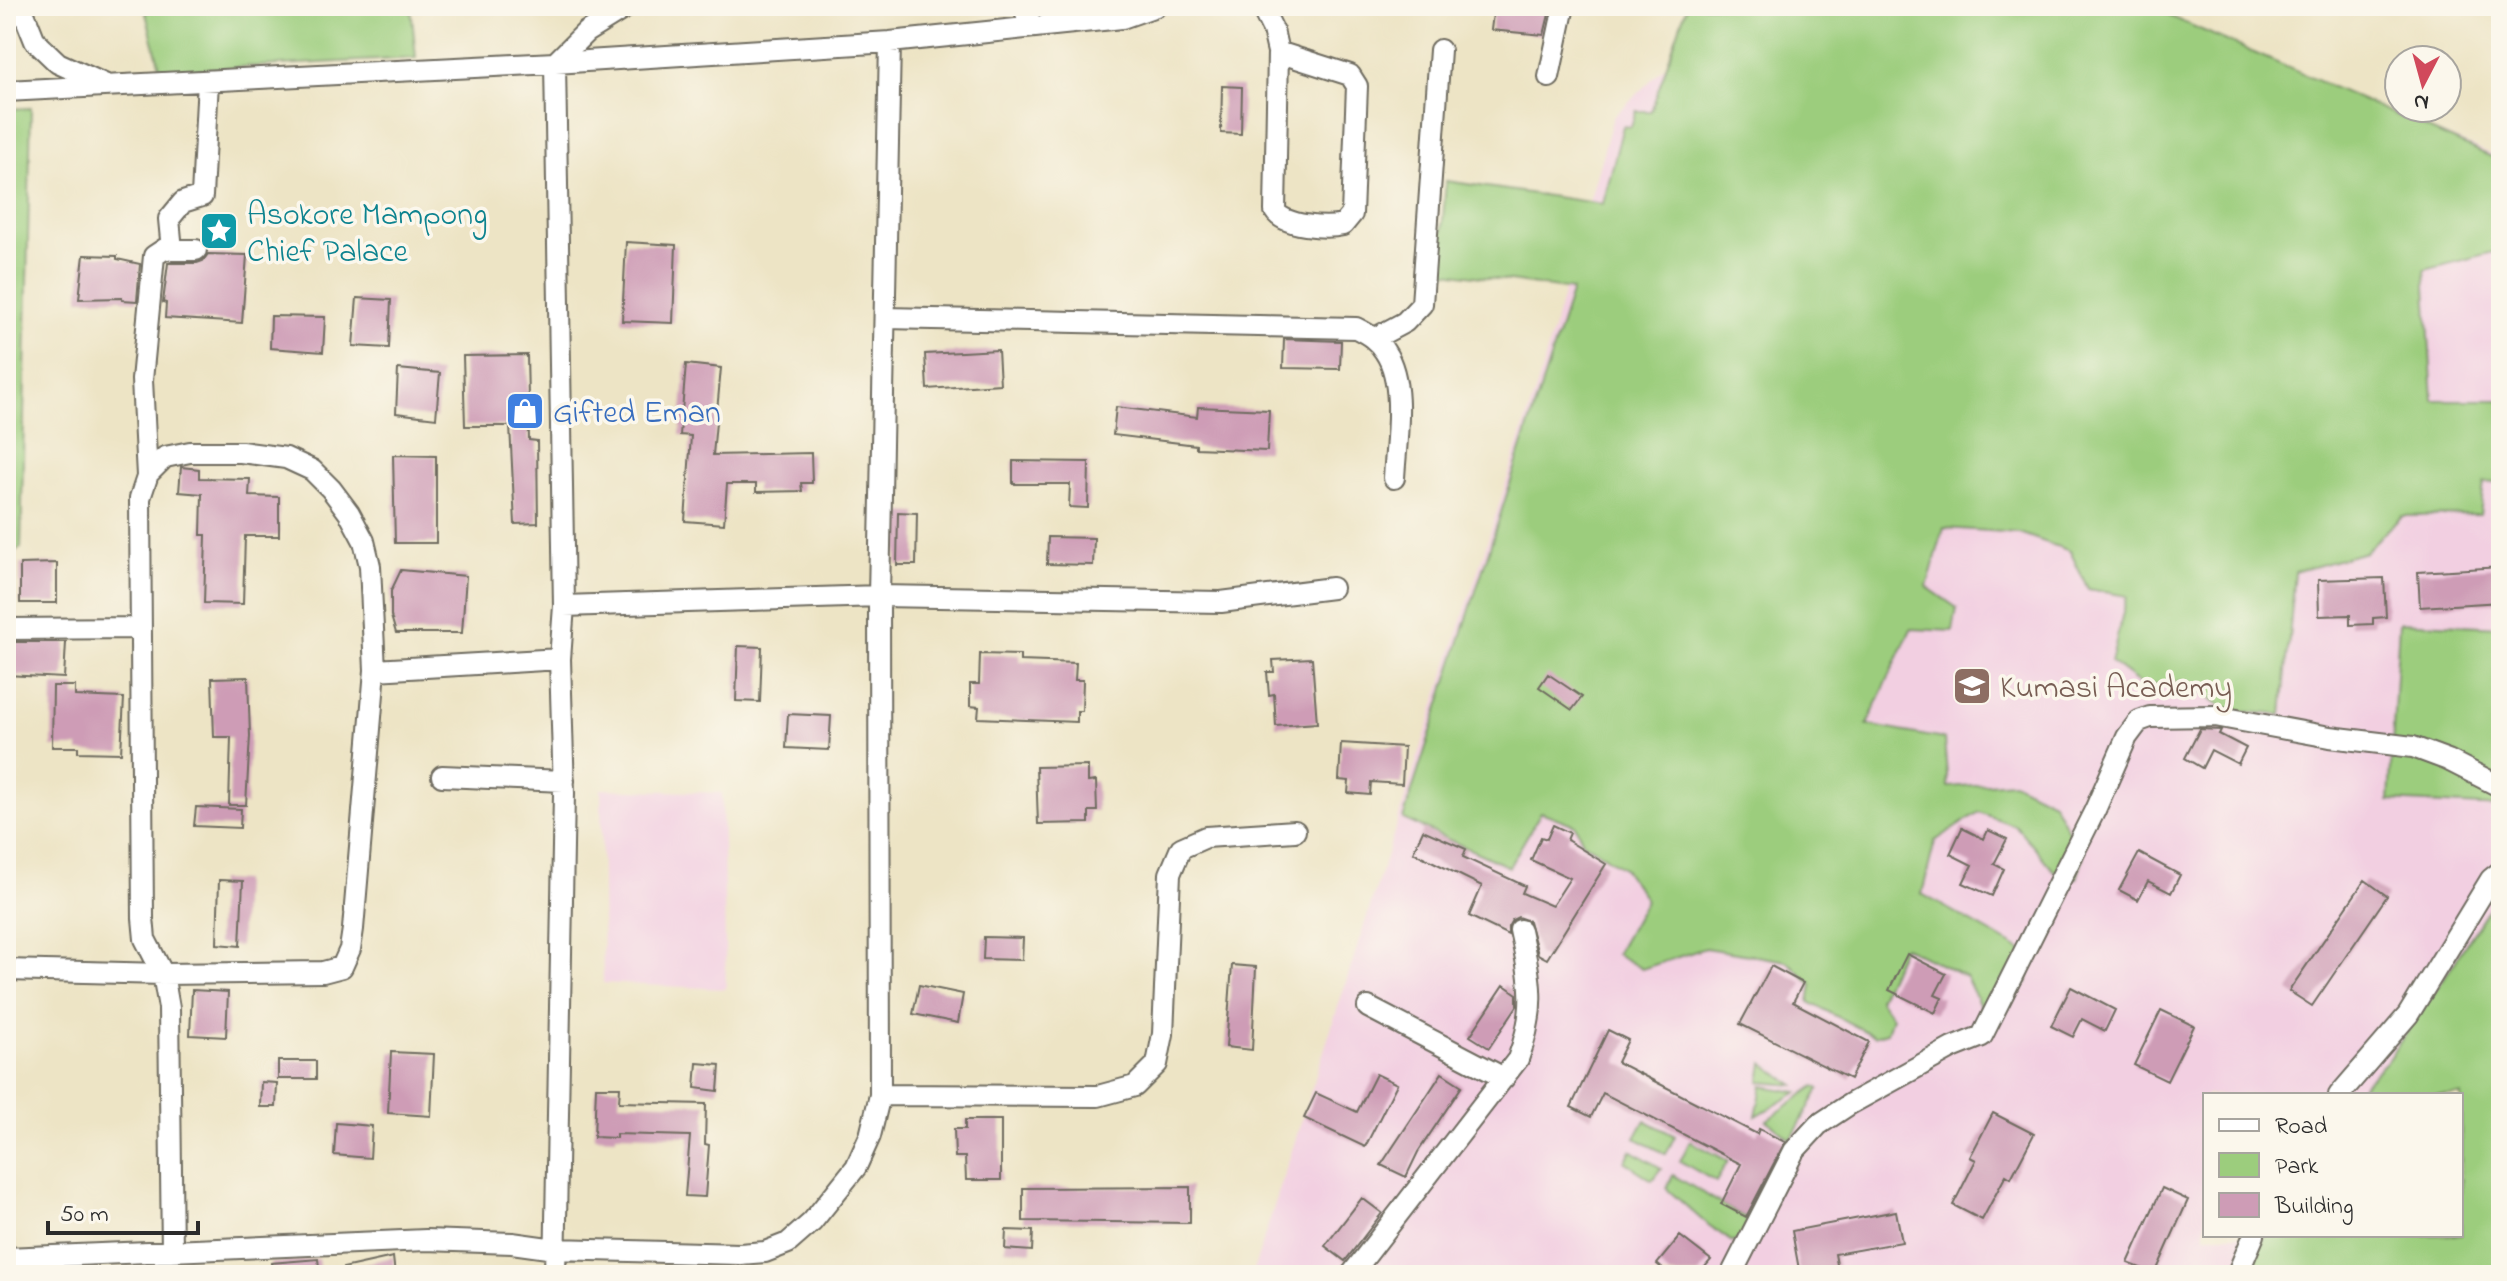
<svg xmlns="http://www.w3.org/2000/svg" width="2507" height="1281" viewBox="0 0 2507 1281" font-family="'Indie Flower',sans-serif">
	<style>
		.built { fill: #f2cfe1; fill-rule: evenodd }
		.green { fill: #9ccd7d; stroke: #647c54; stroke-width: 2 }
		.building { fill: #ce9cb6 }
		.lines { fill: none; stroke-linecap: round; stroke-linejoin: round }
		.minor-casing { stroke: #6f6c61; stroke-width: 24 }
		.minor { stroke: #fff; stroke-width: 20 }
		.labels { text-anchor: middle; stroke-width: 7; stroke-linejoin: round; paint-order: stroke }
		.culture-label { font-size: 32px; fill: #0d838f; stroke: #fbf7ec; text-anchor: start }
		.shop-label { font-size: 32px; fill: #366cbe; stroke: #fbf7ec; text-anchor: start }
		.education-label { font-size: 32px; fill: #785e54; stroke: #fbf7ec; text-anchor: start }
	</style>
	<rect width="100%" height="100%" fill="#fbf7ec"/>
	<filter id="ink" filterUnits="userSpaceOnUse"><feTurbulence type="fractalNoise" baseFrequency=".0125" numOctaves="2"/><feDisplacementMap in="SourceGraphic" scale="16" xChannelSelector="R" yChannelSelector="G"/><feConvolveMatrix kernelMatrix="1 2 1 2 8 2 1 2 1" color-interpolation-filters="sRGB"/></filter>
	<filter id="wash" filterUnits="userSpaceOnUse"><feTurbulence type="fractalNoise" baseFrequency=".006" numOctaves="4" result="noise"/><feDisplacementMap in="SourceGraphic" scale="32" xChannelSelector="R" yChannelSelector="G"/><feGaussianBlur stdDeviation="1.8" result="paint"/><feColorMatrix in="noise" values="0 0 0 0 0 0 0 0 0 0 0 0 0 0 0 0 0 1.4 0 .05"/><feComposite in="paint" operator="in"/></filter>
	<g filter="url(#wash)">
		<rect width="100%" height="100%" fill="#ede4c5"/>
		<path class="built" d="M2131 6 2501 158V1275H1252L1539 380 1613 117 1674 58ZM2205 1095H2461V1235H2205Z
			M601 789 722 793 726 989 603 983Z"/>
		<path class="green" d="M144 6H411L416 58 161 71Z
			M1687 6H2147L2501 161V250L2425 270 2433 400H2501V482L2484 483 2480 515 2402 516 2365 552 2295 572 2282 715 2228 710 2184 681 2143 686 2111 662 2127 596 2088 589 2070 551 2019 533 1944 528 1927 587 1957 608 1953 631 1911 629 1867 725 1944 739 1948 787 2013 782 2053 802 2083 858 2077 878 2054 871 2016 826 1979 812 1935 841 1922 894 2030 955 2027 983 1982 1010 1966 977 1903 946 1879 999 1892 1017 1887 1032 1874 1036 1809 1002 1812 984 1787 961 1705 948 1642 969 1616 954 1646 900 1623 868 1583 842 1575 825 1541 812 1509 867 1403 819 1572 290 1439 271 1446 181 1603 204 1623 126 1631 127 1636 111H1651Z
			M31 108 21 548 6 555V109Z
			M2399 622 2501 627V807L2389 801Z
			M2501 889V1275H2247L2265 1235H2461V1095H2352L2386 1062 2439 986Z
			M1763 1063 1794 1085 1760 1082Z
			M1762 1086 1798 1092 1756 1116Z
			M1815 1086 1819 1089 1791 1140 1767 1120Z
			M1645 1120 1675 1136 1666 1154 1635 1138Z
			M1690 1141 1728 1161 1716 1182 1680 1161Z
			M1631 1150 1661 1168 1652 1180 1625 1162Z
			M1673 1175 1750 1221 1741 1240 1732 1242 1703 1221 1667 1189Z"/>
		<g id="blocks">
			<path class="building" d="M1494 6H1551L1544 35 1491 30Z
				M1222 86 1242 87 1241 134 1221 133Z
				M626 242 676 245 673 323 622 321Z
				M208 254 247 255 242 323 165 318 166 303 163 302 168 263H197L203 261Z
				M84 255 117 256V259L140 264 137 301 122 300V298L79 299Z
				M357 298 391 300 389 348 353 346Z
				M271 316 325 317 323 352 270 348Z
				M1284 339 1341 341 1340 369 1283 368Z
				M998 350 1000 384 927 389 925 354Z
				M527 355 529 440 537 441 538 523 515 524 510 426H465L463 356Z
				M686 364 721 368 713 455 811 453 812 483H801L802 491 756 492V484H727L724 524 685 521 691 436 680 435Z
				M398 369 440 373 436 418 396 413Z
				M1116 407 1197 417 1198 407 1269 410 1267 451 1196 448V445L1113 435Z
				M393 455 436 456V543H395Z
				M1013 461 1089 462 1088 508 1069 507 1070 484H1013Z
				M181 467 199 469V478L250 479 249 496 279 497V536H245L243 604 204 603 206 535H201L202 494 179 492Z
				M898 512 917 513 916 565H897Z
				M1048 537 1094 538 1093 565 1047 564Z
				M57 563V603H20V564Z
				M2501 567V602L2420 607 2418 572Z
				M401 570 466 576 462 633H396L391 616V591Z
				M2384 578 2386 617 2373 618V624L2350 625V615L2319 616 2318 580Z
				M6 642H66L64 678 6 675Z
				M738 646 762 647 760 702 736 701Z
				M980 654 1020 655V661L1076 663 1075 680H1083L1082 711H1077V722L978 718 979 707 970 706V684H979Z
				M1312 658 1317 723 1276 726 1274 694 1269 695 1267 672H1274L1273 660Z
				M1548 674 1582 697 1572 710 1539 687Z
				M248 677 250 736 246 805H229L231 737H214L212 678Z
				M53 686H75V696L124 698 121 753 78 752V747H52Z
				M788 714 831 716 829 750 786 748Z
				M2200 729 2221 730 2219 734 2246 748 2238 764 2211 750 2202 768 2185 758Z
				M1341 743 1404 747 1402 784 1371 782 1370 795 1348 793 1349 781 1339 780Z
				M1088 766V782L1096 781 1097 811H1089V823L1038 824 1036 767Z
				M196 807 241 809 240 828 194 826Z
				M1553 825 1570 833 1567 840 1606 864 1547 959 1538 954 1529 921 1518 917 1512 920 1508 927V935L1469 916 1482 886 1413 852 1423 830 1466 849 1463 857 1525 886 1522 893 1552 906 1570 878 1531 860 1541 837 1547 839Z
				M1962 828 1984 839 1988 830 2007 839 1994 864 2004 869 1992 896 1963 883 1972 865 1950 854Z
				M2139 853 2180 875 2171 893 2148 881 2138 900 2119 890Z
				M219 880 243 881 240 946 217 944Z
				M2365 880 2387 896 2312 1006 2289 991Z
				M984 937 1023 938 1022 960 983 959Z
				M1907 954 1946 974 1935 995 1942 998 1935 1013 1889 990Z
				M1232 965 1256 967 1252 1050 1226 1047Z
				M1771 966 1803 983 1793 1002 1869 1042 1850 1079 1740 1024Z
				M919 985 963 994 958 1023 913 1014Z
				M1504 985 1517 994V1006L1489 1048 1470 1036Z
				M2071 987 2115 1010 2105 1031 2082 1019 2073 1037 2051 1026Z
				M192 990 228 992 226 1037 190 1035Z
				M2161 1010 2194 1026 2167 1081 2134 1065Z
				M1608 1030 1628 1040 1617 1062 1757 1134 1759 1129 1785 1142 1746 1217 1721 1204 1741 1164 1603 1093 1591 1117 1571 1107Z
				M391 1052 434 1054 431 1116 388 1113Z
				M278 1061H316V1079H278Z
				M697 1063 720 1065 718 1091 695 1088Z
				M1442 1073 1462 1086 1418 1152 1406 1177 1381 1165Z
				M1376 1074 1397 1084 1365 1147 1304 1118 1316 1093 1357 1112Z
				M261 1082 277 1083 276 1107H260Z
				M596 1087H620L619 1102 706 1104 705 1144 709 1145 705 1197 685 1196 690 1136 616 1134V1138L594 1137Z
				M1993 1113 2034 1134 2011 1178 2006 1175 1982 1220 1953 1205 1976 1160 1970 1157Z
				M965 1120H1001V1180H966L965 1157H955L954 1129H965Z
				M336 1123 372 1126 370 1158 334 1155Z
				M1190 1187V1223L1023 1221V1188Z
				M2162 1188 2188 1200 2155 1274 2128 1263Z
				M1362 1198 1382 1213 1345 1261 1325 1246Z
				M1896 1211 1902 1242 1835 1254 1839 1275H1800L1792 1231Z
				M1006 1230 1033 1231 1032 1251 1005 1249Z
				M1680 1236 1711 1260 1698 1275H1670L1657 1264Z
				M393 1257 395 1275H344L343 1268Z
				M318 1259 320 1275H271V1263Z"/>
		</g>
	</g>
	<g filter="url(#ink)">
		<use href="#blocks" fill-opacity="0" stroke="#6f6c61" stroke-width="2"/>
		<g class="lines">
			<g class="minor-casing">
				<path id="minor" d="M21 6 35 41 58 63 104 84
					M1023 6 1032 27
					M1261 6 1273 30 1278 52 1275 211C1284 226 1326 229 1343 225L1352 214 1357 86 1350 75 1278 52
					M2497 6 2501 9
					M1549 77 1564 6
					M6 91 555 63 890 42 1122 18 1156 6
					M196 250H172L169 219 183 202 202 196 208 81
					M885 318 1356 328C1368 334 1378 340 1385 352 1406 383 1396 442 1394 478
					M1375 338 1405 322 1422 304 1440 50
					M147 476 142 380 154 256 172 244
					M564 606 879 596 1221 602 1332 588
					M6 629 140 628
					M375 670 560 659
					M442 776 564 781
					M6 970 163 974 323 972 342 967 350 949 353 929 375 670 370 566 364 541 349 513 331 489 312 470 286 458 241 452H190L165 457 148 474 140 498 143 918 145 939 163 974 169 1008 172 1252
					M1368 1007 1504 1078
					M880 1095 1098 1096 1135 1086 1157 1064 1163 1034 1170 874 1181 848 1206 837 1295 831
					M2339 1095 2408 1015 2491 879 2501 871
					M6 1258 426 1240 512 1243 555 1249 740 1254 765 1252 788 1243 812 1222 856 1167 870 1136 880 1095 879 596 890 42
					M555 1275 564 793 560 659 564 606 555 63 586 32 628 6
					M1351 1275 1518 1059C1537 1008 1531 981 1520 930
					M1731 1275 1794 1151 1818 1125 1850 1104 1952 1048 1982 1036 2095 810 2127 737 2139 721 2150 717 2215 716 2330 737 2413 747 2448 760 2501 787
					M2237 1275 2254 1235"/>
			</g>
			<use href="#minor" class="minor"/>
		</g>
	</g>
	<defs>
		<g id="sight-square" transform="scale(2)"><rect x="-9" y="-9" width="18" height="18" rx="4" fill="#0f9aa8" stroke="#fbf7ec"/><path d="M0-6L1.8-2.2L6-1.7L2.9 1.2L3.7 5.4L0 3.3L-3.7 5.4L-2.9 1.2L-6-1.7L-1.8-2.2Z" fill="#fff"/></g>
		<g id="shop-square" transform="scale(2)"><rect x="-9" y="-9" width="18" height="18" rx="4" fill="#3f7fe0" stroke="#fbf7ec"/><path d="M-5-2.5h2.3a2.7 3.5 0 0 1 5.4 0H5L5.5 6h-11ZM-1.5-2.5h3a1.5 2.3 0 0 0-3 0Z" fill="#fff"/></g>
		<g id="school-square" transform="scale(2)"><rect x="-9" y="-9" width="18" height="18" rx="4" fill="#8d6e63" stroke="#fbf7ec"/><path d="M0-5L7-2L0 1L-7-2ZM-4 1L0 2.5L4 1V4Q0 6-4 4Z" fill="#fff"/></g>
	</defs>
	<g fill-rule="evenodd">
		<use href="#sight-square" x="219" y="231"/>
		<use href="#shop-square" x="525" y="411"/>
		<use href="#school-square" x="1972" y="686"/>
	</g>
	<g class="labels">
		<g class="culture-label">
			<text x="247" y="224">Asokore Mampong<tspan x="247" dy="37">Chief Palace</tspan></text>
		</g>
		<g class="shop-label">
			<text x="553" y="422">Gifted Eman</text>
		</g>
		<g class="education-label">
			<text x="2000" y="697">Kumasi Academy</text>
		</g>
	</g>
	<rect width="2507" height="1281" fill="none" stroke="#fbf7ec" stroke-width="32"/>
	<rect x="2203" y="1093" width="260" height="144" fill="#fbf7ec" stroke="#a8a59f" stroke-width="2"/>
	<rect x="2219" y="1119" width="40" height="12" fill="#ffffff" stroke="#a8a59f" stroke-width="2"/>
	<text x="2275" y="1133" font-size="24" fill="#2b2b2b">Road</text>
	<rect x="2219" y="1153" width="40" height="24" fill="#9ccd7d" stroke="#a8a59f" stroke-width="2"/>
	<text x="2275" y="1173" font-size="24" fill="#2b2b2b">Park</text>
	<rect x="2219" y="1193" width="40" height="24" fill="#ce9cb6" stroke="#a8a59f" stroke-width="2"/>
	<text x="2275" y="1213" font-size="24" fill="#2b2b2b">Building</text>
	<g transform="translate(2423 84) rotate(186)"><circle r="38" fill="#fbf7ec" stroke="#a8a59f" stroke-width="2"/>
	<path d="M0-6L14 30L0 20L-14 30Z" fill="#d1495b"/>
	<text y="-12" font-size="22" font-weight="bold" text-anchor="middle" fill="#2b2b2b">N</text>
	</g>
	<path d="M48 1221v12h150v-12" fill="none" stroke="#2b2b2b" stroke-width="4"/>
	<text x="60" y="1221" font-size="24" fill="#2b2b2b" stroke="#fbf7ec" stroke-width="6" paint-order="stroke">50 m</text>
</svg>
